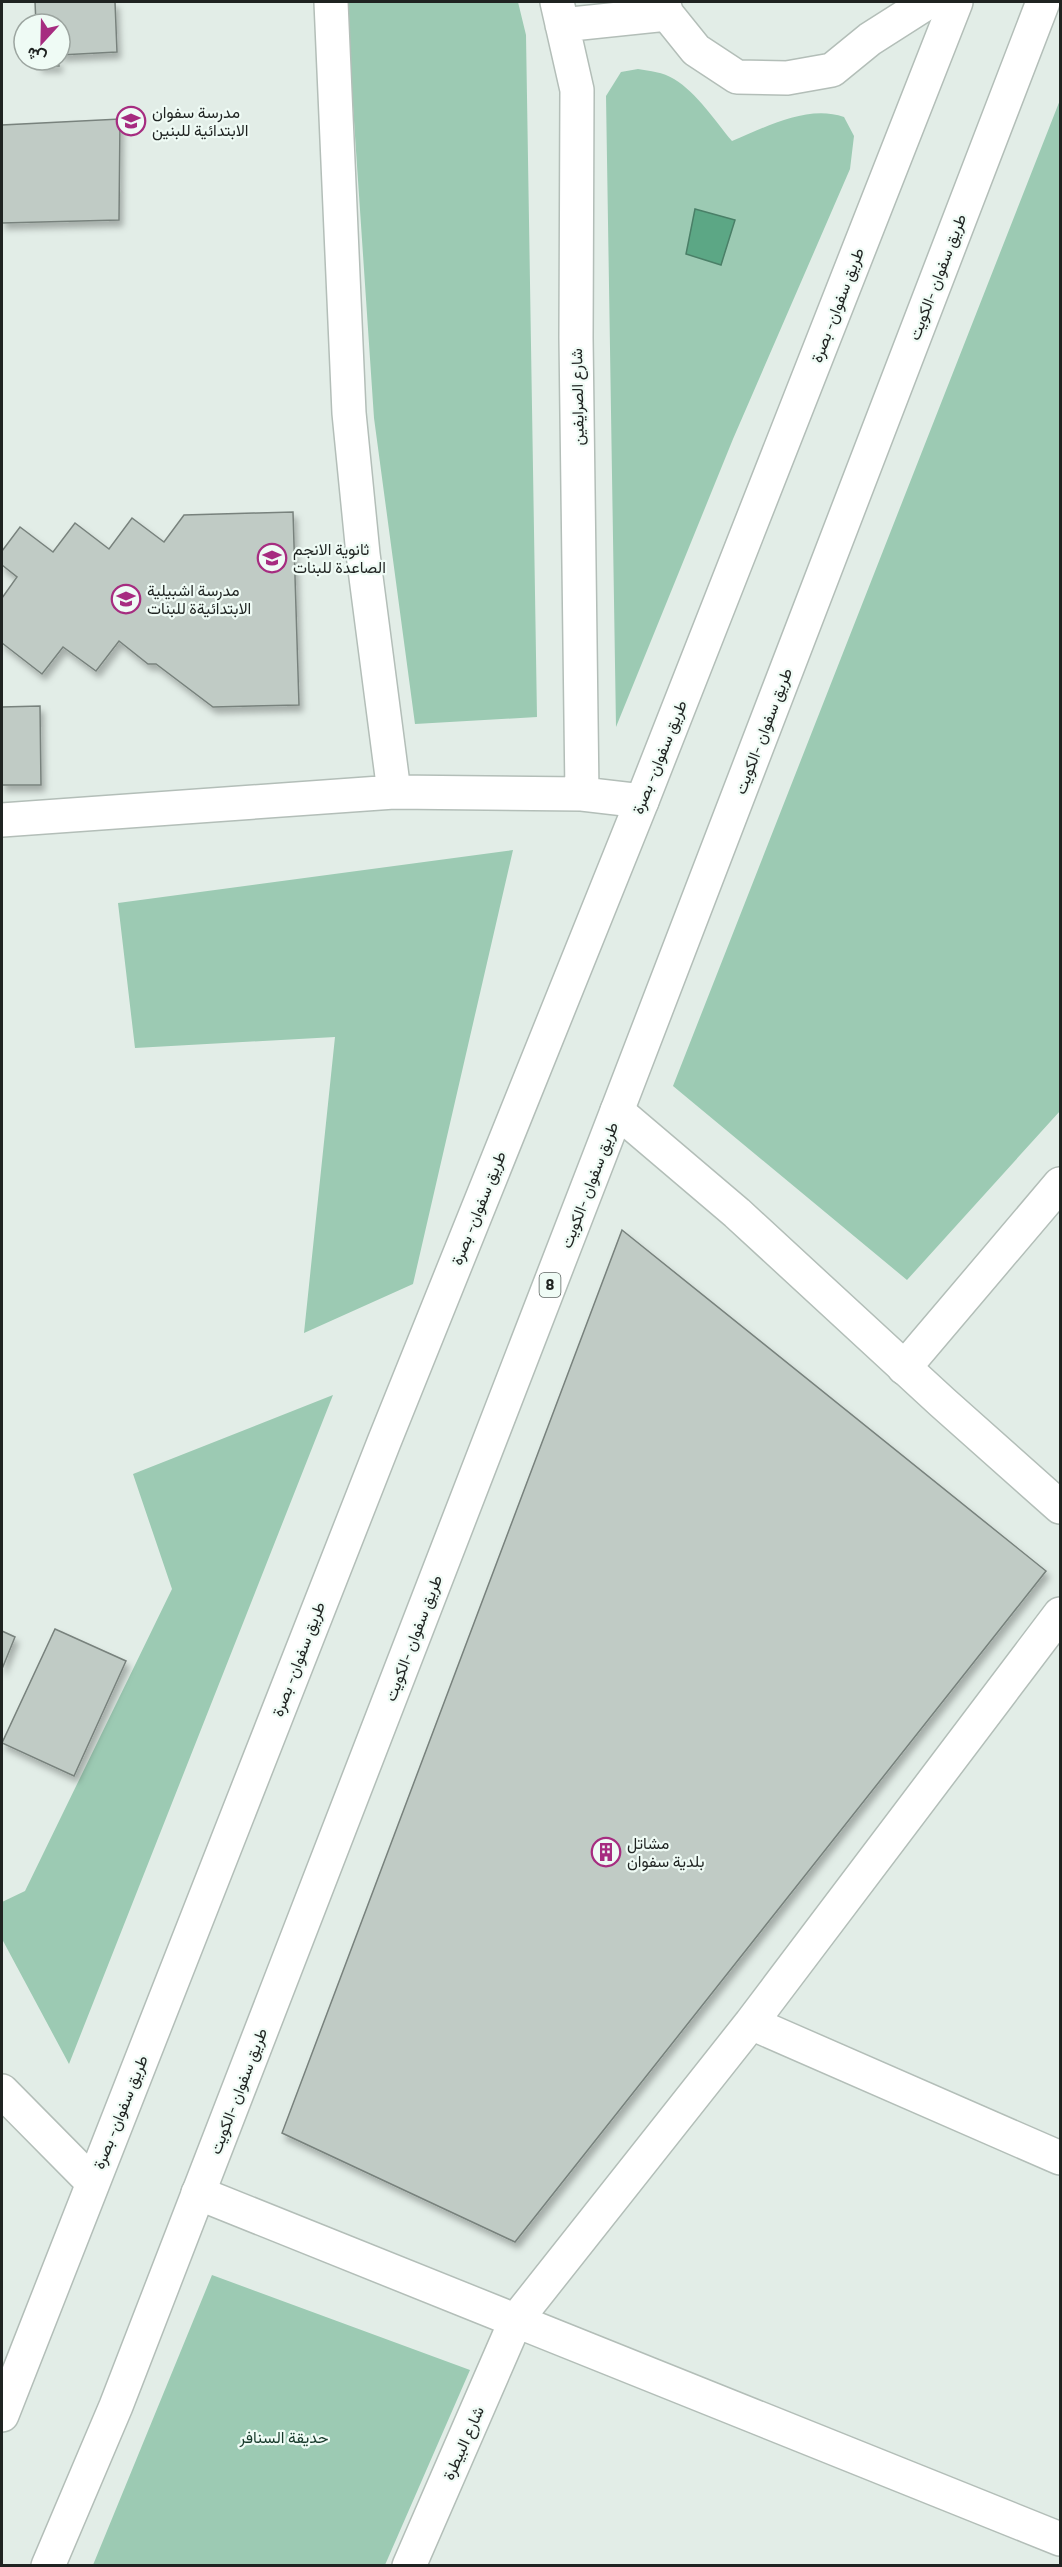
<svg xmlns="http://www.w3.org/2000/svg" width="1062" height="2567" viewBox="0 0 1062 2567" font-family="'Titillium Web',Vazirmatn,sans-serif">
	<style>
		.green { fill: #9ccab3 }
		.water { fill: #5ca785; stroke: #4a7f67; stroke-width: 1.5 }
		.building { fill: #c0cbc5; stroke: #78827d; stroke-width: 1.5; filter: url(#shadow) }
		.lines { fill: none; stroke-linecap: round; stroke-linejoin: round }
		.minor-casing { stroke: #b3beb8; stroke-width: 36 }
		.tertiary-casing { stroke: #b3beb8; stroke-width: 36 }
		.trunk-casing { stroke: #b3beb8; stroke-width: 36 }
		.minor { stroke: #fff; stroke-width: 33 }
		.tertiary { stroke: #fff; stroke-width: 33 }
		.trunk { stroke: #fff; stroke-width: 33 }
		.labels { text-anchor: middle; stroke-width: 4.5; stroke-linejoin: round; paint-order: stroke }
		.shield { fill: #effbf5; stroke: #5d6461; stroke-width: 1.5 }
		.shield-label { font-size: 15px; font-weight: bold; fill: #1f2321 }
		.poi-label { font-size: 16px; fill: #1f2321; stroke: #effbf5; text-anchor: start }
		.street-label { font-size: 16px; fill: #1f2321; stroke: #effbf5 }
		.park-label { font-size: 16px; fill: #173a2b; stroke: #effbf5 }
	</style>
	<defs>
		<filter id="shadow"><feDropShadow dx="3.5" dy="6" stdDeviation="3" flood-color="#0004"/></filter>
	</defs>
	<rect width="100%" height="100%" fill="#e2ede7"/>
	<path class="green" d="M346 2H518L526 35 537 717 415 724 374 418Z
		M638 69C650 71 663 72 674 79 697 93 715 121 732 141 766 127 808 104 844 117L854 136 850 169 733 439 616 727 606 96 621 72Z
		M1060 100V1111L907 1280 673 1086Z
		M513 850 413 1284 304 1333 335 1037 135 1048 118 903Z
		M333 1395 69 2064 2 1939V1902L25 1891 172 1589 133 1474Z
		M212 2275 470 2370 385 2565H93Z"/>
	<path class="water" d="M695 209 735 220 721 265 686 254Z"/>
	<path class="building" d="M35 2H115L117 52 60 55V24H36Z
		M38 60H58L59 66H39Z
		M120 119 119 220 2 223V125Z
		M293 512 299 705 213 707 156 664H148L119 641 96 671 63 647 42 674 2 643V598L17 577 2 565V551L20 527 53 552 75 523 109 549 132 518 164 542 184 515Z
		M40 706 41 785H2V707Z
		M622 1230 1046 1571 515 2242 282 2133Z
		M55 1629 126 1661 74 1776 2 1743Z
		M2 1631 15 1637 2 1669Z"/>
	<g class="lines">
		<g class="minor-casing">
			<path id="minor" d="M331 2 349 413 363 554 394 792
				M557 2 577 90 576 338 582 794
				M663 2 667 14 696 50 737 77 787 78 832 70 870 39 928 2
				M562 25 667 14
				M2 820 394 792 582 794 642 801
				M904 1368 1060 1184
				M751 2023 1060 2158
				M2 2091 92 2182
				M198 2193 1060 2539
				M409 2566 516 2320 751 2023 1060 1614"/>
		</g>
		<g class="tertiary-casing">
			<path id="tertiary" d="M617 1111 737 1213 942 1402 1060 1507"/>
		</g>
		<g class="trunk-casing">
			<path id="trunk" d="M2 2415 384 1442 642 801 956 2
				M48 2566 116 2406 617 1111 1043 2"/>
		</g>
		<use href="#minor" class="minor"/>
		<use href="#tertiary" class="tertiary"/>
		<use href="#trunk" class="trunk"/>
	</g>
	<defs>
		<g id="school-ring" transform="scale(1.5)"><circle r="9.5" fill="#effbf5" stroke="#a62c80" stroke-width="1.5"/><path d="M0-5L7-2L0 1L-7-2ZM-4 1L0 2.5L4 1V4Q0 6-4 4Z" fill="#a62c80"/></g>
		<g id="building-ring" transform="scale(1.5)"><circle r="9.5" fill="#effbf5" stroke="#a62c80" stroke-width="1.5"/><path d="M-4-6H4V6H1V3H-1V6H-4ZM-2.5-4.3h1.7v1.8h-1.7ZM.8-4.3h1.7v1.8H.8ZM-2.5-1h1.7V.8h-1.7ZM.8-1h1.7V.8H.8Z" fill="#a62c80"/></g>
	</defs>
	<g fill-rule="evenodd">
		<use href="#school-ring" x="131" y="121"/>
		<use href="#school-ring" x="272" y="558"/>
		<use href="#school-ring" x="126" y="599"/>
		<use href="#building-ring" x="606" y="1852"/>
	</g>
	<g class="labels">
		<rect class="shield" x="539.5" y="1273" width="21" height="24" rx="4.5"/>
		<g class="shield-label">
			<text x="550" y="1290">8</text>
		</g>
		<g class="poi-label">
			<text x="152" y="118">مدرسة سفوان<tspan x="152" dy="18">الابتدائية للبنين</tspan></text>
			<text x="293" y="555">ثانوية الانجم<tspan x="293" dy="18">الصاعدة للبنات</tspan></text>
			<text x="147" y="596">مدرسة اشبيلية<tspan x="147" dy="18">الابتدائيةة للبنات</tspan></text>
			<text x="627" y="1849">مشاتل<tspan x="627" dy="18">بلدية سفوان</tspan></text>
		</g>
		<g class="street-label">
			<text transform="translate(937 277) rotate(-69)" y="6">طريق سفوان -الكويت</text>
			<text transform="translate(837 305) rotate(-69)" y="6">طريق سفوان- بصرة</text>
			<text transform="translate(577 397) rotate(-91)" y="6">شارع الصرايفين</text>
			<text transform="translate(763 731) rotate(-69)" y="6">طريق سفوان -الكويت</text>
			<text transform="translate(659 757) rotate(-68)" y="6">طريق سفوان- بصرة</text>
			<text transform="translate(589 1185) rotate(-69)" y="6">طريق سفوان -الكويت</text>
			<text transform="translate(478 1208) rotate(-68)" y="6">طريق سفوان- بصرة</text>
			<text transform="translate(413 1638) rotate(-69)" y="6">طريق سفوان -الكويت</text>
			<text transform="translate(298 1659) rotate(-69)" y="6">طريق سفوان- بصرة</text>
			<text transform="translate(238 2091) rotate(-69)" y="6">طريق سفوان -الكويت</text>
			<text transform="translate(120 2112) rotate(-68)" y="6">طريق سفوان- بصرة</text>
			<text transform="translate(463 2443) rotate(-66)" y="6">شارع البيطرة</text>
		</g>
		<g class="park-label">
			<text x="284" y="2443">حديقة السنافر</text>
		</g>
	</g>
	<rect width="1062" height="2567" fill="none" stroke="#1f2321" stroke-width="6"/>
	<g transform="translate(42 42) rotate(202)"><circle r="28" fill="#effbf5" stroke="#9ca5a0" stroke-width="1.5"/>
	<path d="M0-4.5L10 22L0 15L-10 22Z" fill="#a62c80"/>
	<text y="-9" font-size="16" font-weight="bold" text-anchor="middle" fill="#1f2321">ش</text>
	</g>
</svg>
